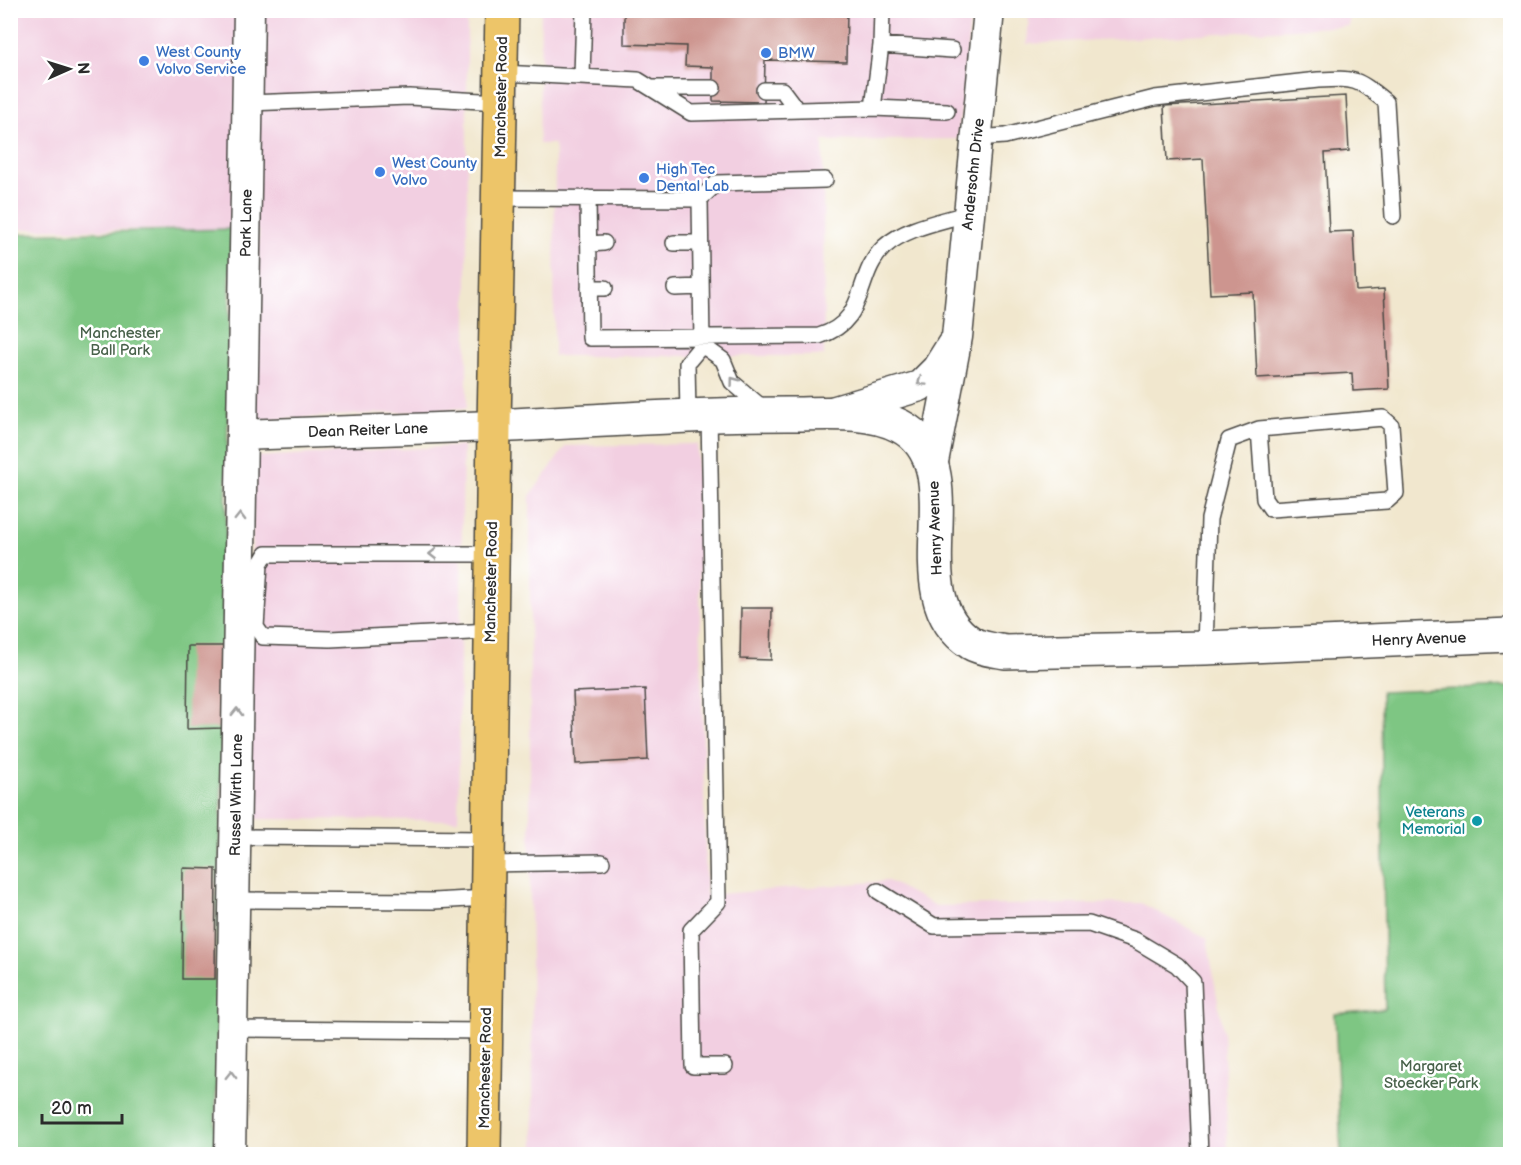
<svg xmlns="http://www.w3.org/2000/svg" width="1521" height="1165" viewBox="0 0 1521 1165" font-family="'Balsamiq Sans',sans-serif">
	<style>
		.built { fill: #f2cfe1 }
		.green { fill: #7ec683; stroke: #547857; stroke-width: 1.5 }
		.building { fill: #cd958f }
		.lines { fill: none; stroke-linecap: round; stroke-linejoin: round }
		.service-casing { stroke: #494743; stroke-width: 18 }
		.minor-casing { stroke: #494743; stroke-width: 33 }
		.tertiary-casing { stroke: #494743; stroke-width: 36 }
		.trunk-casing { stroke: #494743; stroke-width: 36 }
		.service { stroke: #fff; stroke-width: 15 }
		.minor { stroke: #fff; stroke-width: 30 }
		.tertiary { stroke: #fff; stroke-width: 33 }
		.trunk { stroke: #edc569; stroke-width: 33 }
		.oneway { stroke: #a0a0a0 }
		.shop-dot { fill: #3f7fe0; stroke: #fff; stroke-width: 2 }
		.culture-dot { fill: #0f9aa8; stroke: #fff; stroke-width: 2 }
		.labels { text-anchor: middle; stroke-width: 5; stroke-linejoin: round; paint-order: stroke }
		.shop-label { font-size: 15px; fill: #366cbe; stroke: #fff; text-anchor: start }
		.street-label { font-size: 15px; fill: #2b2b2b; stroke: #fff }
		.park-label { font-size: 15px; fill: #48614a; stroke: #fff }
		.culture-label { font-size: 15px; fill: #0d838f; stroke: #fff; text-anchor: end }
	</style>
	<rect width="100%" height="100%" fill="#fff"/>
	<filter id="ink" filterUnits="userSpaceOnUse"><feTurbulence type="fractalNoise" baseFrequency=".0167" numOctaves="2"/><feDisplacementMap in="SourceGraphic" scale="12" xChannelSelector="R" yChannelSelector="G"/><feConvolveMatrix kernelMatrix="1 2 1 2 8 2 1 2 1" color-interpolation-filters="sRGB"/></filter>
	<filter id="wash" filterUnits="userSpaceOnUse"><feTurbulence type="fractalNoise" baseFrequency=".008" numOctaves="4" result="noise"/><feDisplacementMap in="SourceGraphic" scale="24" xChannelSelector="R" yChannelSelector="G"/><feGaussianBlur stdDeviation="1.35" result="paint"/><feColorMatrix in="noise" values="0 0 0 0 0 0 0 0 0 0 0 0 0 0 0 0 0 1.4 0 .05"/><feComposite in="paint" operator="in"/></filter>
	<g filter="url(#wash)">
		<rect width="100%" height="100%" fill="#f1e7ce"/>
		<path class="built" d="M11 11H467V408L252 421 259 230 11 229Z
			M541 11H971L958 139 823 141 824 356H554L555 144H539Z
			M1029 11H1349V26L1027 44Z
			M697 444 706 895 888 881 936 906 1141 903 1207 938 1223 1031 1228 1154H534L530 898V496L566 446Z
			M463 446 458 820 246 819 254 457Z"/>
		<path class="green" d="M231 229 215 1154H11V234Z
			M1510 687V1154H1341L1335 1014 1385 1009 1381 692Z"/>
		<g id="blocks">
			<path class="building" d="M624 10H847L846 62 765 60 764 102 713 101V67L685 66 686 46 624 44Z
				M1346 96 1349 151 1325 153 1329 232 1353 231 1356 291 1384 289 1389 389 1353 391 1352 373 1257 378 1253 292 1210 294 1203 159 1167 161 1164 106Z
				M741 608H772L771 660 740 659Z
				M188 646H224L223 728 187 729Z
				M645 689 648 760 576 764 573 692Z
				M183 868 216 869 215 979H182Z"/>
		</g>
	</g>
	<g filter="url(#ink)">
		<use href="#blocks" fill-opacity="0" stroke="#494743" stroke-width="1.5"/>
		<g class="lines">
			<g class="service-casing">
				<path id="service" d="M881 45 952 50
					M502 73 638 80 691 113 873 108 881 45 882 10
					M582 76 584 10
					M651 88H713
					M764 90H782L797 110
					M248 103 409 97 500 102
					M873 108 947 111
					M976 138 1005 136 1155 98 1318 80C1356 78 1356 78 1386 102L1393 216
					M499 198 700 199 702 345 687 363 688 416
					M588 198 590 338 819 336C869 321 854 276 884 247 906 227 941 222 969 213
					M700 199 717 183 825 180
					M674 243H700
					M589 244 604 243
					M589 288H605
					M675 288 701 287
					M702 345 723 360 732 382 765 410
					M709 415 718 902 691 930 693 1066H725
					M491 631 330 639 263 637 256 627 260 564 266 554H492
					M1205 648 1209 519 1229 440 1259 429 1383 418 1391 425 1396 493 1387 501 1271 509 1264 499 1259 429
					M235 837 488 839
					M488 864 602 862
					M878 891 934 926 1089 924 1135 940 1177 965 1193 982 1200 1154
					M234 900 434 901 487 898
					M232 1029 486 1031"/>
			</g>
			<g class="minor-casing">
				<path id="minor" d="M832 412 920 386 937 369 952 345
					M242 435 494 426
					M932 467 957 337 989 10
					M230 1154 249 10"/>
			</g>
			<g class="tertiary-casing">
				<path id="tertiary" d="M494 426C592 421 690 414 788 414 824 414 867 409 900 426 977 466 895 594 971 643 981 649 995 650 1006 652L1205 648 1510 635"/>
			</g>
			<g class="trunk-casing">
				<path id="trunk" d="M484 1154 494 426 502 10"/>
			</g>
			<use href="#service" class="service"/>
			<use href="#minor" class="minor"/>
			<use href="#tertiary" class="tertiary"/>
			<use href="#trunk" class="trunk"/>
		</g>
		<defs><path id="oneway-chevron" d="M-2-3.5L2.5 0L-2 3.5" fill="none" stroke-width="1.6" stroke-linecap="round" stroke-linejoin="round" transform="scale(1.5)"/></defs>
		<g class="oneway">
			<use href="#oneway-chevron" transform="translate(734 381) rotate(-127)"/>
			<use href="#oneway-chevron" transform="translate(921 382) rotate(146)"/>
			<use href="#oneway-chevron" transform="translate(240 517) rotate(-89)"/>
			<use href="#oneway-chevron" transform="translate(433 554) rotate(180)"/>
			<use href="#oneway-chevron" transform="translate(237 712) rotate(-89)"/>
			<use href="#oneway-chevron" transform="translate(231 1075) rotate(-89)"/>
		</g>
	</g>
	<g class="shop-dot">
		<circle cx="766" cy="53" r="6"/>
		<circle cx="144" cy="61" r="6"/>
		<circle cx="380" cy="172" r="6"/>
		<circle cx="644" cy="178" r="6"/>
	</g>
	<circle class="culture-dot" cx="1477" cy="821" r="6"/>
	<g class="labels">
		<g class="shop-label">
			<text x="156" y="57">West County<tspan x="156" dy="17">Volvo Service</tspan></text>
			<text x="778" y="58">BMW</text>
			<text x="392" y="168">West County<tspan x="392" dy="17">Volvo</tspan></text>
			<text x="656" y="174">High Tec<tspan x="656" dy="17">Dental Lab</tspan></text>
		</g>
		<g class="street-label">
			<text transform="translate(501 97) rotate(-89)" y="5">Manchester Road</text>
			<text transform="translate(973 174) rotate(-84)" y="5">Andersohn Drive</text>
			<text transform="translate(246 223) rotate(-89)" y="5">Park Lane</text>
			<text transform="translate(368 430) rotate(-2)" y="5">Dean Reiter Lane</text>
			<text transform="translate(935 528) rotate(-92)" y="5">Henry Avenue</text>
			<text transform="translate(491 582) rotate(-89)" y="5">Manchester Road</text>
			<text transform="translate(1419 639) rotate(-2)" y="5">Henry Avenue</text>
			<text transform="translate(236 795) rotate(-89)" y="5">Russel Wirth Lane</text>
			<text transform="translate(485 1068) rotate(-89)" y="5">Manchester Road</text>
		</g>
		<g class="park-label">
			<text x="120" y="338">Manchester<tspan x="120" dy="17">Ball Park</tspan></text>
			<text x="1431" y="1071">Margaret<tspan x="1431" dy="17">Stoecker Park</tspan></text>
		</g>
		<g class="culture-label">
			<text x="1465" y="817">Veterans<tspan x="1465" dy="17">Memorial</tspan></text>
		</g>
	</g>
	<rect width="1521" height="1165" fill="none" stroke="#fff" stroke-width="36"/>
	<g transform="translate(69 69) rotate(87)" stroke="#ffffff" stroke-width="4.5" paint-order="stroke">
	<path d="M0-4.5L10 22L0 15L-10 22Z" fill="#2b2b2b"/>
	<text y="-9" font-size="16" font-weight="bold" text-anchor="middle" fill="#2b2b2b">N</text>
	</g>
	<path d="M42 1114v9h80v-9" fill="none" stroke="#2b2b2b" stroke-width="3"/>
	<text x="51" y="1114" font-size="18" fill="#2b2b2b" stroke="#ffffff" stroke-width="4.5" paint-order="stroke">20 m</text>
</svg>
